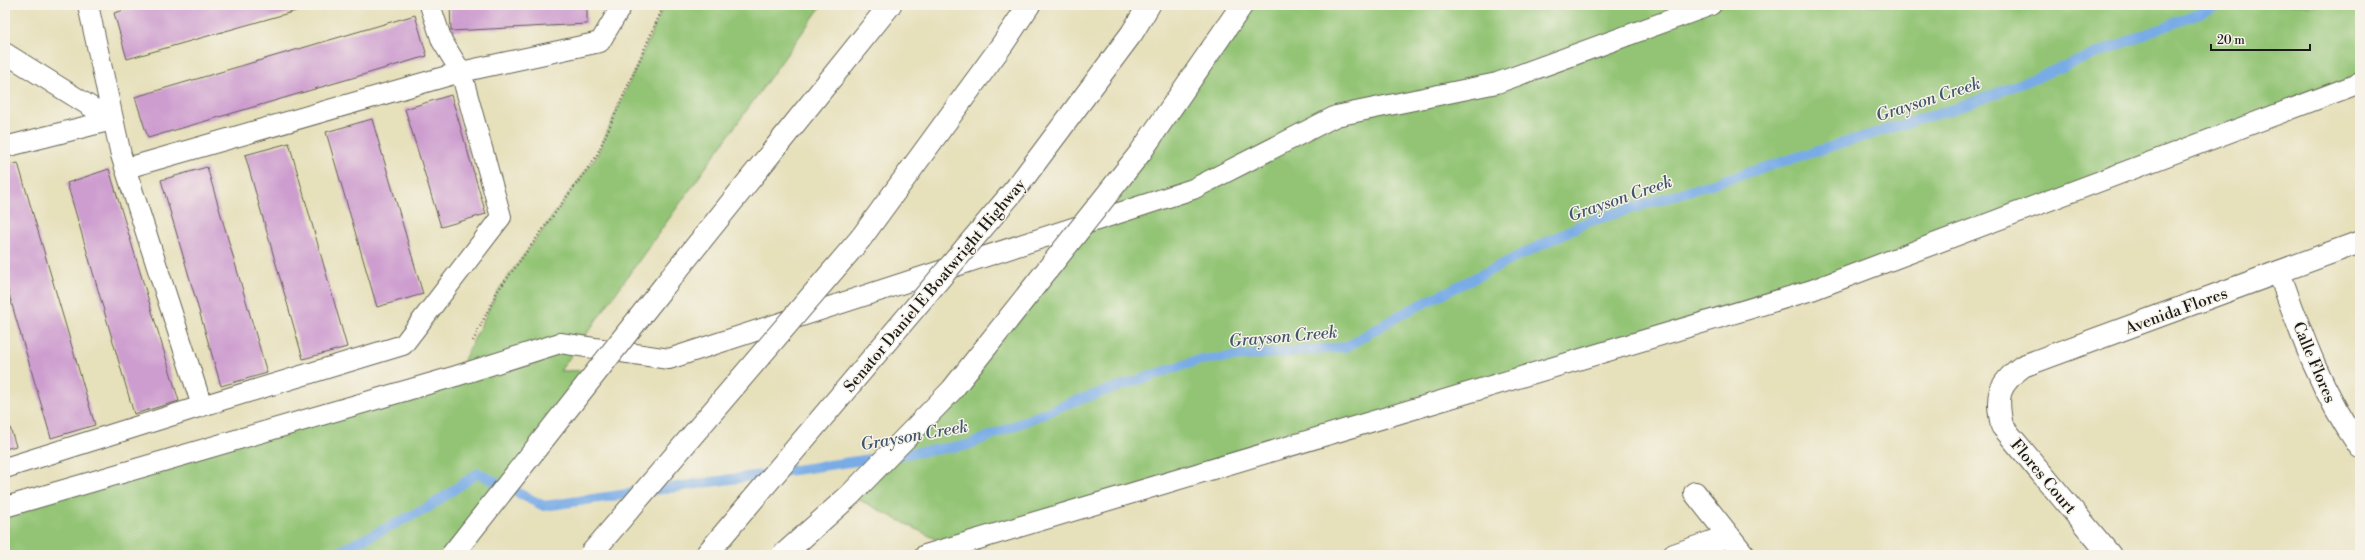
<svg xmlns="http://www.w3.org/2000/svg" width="2365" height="560" viewBox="0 0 2365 560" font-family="'Libre Bodoni',serif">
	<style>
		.green { fill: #93c474; stroke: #587048 }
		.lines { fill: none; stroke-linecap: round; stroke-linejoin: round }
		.stream { stroke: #79ace6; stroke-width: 10 }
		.building { fill: #cd9dcf }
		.service-casing { stroke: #636154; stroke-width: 22 }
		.minor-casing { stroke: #636154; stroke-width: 24 }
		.motorway-casing { stroke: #636154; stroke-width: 24 }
		.path { stroke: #636154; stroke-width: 2.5; stroke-dasharray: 1 3; stroke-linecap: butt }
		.service { stroke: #fff; stroke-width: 20 }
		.minor { stroke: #fff; stroke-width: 22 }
		.motorway { stroke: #fff; stroke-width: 22 }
		.motorway-bridge-casing { stroke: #636154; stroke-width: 24; stroke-linecap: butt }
		.motorway-bridge { stroke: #fff; stroke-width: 22 }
		.labels { text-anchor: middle; stroke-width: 3; stroke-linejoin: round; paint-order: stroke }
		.street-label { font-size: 16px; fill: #1c1c1c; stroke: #f7f3e8 }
		.water-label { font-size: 17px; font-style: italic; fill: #41566d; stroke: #f7f3e8 }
	</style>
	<rect width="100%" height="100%" fill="#f7f3e8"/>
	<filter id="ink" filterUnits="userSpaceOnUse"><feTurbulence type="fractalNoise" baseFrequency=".025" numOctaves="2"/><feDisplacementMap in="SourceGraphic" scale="8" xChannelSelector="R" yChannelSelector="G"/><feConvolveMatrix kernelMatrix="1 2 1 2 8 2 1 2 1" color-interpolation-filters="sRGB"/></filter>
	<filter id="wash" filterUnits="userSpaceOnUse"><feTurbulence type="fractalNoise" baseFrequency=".012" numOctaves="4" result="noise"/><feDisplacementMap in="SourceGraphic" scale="16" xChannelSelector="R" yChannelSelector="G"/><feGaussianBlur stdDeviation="0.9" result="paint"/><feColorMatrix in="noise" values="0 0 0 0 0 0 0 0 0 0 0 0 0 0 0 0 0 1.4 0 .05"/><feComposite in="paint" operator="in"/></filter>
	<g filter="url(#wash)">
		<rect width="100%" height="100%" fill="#e6e0bb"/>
		<path class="green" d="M664 5H822L560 371 598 370 452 555H5V507L456 376 497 292 596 157Z
			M1242 5H2360V83L1812 290 949 546 850 495 952 390Z"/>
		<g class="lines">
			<path class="stream" d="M332 555 429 507 478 473 544 506 968 445 1069 403 1199 360 1346 347 1398 316 1585 223 1969 104 2220 5"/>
		</g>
		<g id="blocks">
			<path class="building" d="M142 5H317L127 59 114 13Z
				M450 5H587V24L451 31Z
				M415 15 427 56 148 138 135 97Z
				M451 95 486 214 441 227 405 109Z
				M372 119 423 294 377 307 326 132Z
				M289 143 347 347 303 359 245 155Z
				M18 163 95 425 51 438 5 281V166Z
				M207 167 267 373 221 386 161 180Z
				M109 169 179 401 134 414 67 183Z
				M5 412 16 446 5 449Z"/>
		</g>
	</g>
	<g filter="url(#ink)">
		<use href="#blocks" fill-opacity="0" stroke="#636154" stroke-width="1"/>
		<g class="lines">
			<g class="service-casing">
				<path id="service" d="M430 5 442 41 461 72 600 42 622 5
					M5 53 112 120
					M5 147 112 120
					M127 168 461 72 501 217 403 345 202 406
					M5 468 202 406 121 155 88 5
					M5 507 456 376 560 343 669 359 1193 189 1336 116 1497 83 1711 5
					M925 555 1812 290 2360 83"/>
			</g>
			<g class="minor-casing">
				<path id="minor" d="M2279 272C2301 334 2322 394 2360 447
					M1695 493 1744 555
					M1674 555 1729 536
					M2110 555 2002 426C1996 396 1997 385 2023 366L2360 242"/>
			</g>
			<g class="motorway-casing">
				<path id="motorway" d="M1140 153 1242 5
					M1017 187 1132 33 1149 5
					M861 238 1002 45 1029 5
					M665 285 890 5"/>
			</g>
			<path class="path" d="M473 341 497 292 596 157 664 5"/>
			<use href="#service" class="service"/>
			<use href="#minor" class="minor"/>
			<use href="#motorway" class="motorway"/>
			<g class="motorway-bridge-casing">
				<path id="motorway-bridge" d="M452 555 665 285
					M590 555 861 238
					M706 555 1017 187
					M783 555 850 495 952 390 1140 153"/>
			</g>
			<use href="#motorway-bridge" class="motorway-bridge"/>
		</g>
	</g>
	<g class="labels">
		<g class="street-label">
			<text transform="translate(934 285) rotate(-50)" y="6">Senator Daniel E Boatwright Highway</text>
			<text transform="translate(2176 310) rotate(-20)" y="6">Avenida Flores</text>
			<text transform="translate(2315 362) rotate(67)" y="6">Calle Flores</text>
			<text transform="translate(2044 476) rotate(50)" y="6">Flores Court</text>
		</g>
		<g class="water-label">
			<text transform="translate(1928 99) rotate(-18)" y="6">Grayson Creek</text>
			<text transform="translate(1620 198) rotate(-19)" y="6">Grayson Creek</text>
			<text transform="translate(1283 336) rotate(-5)" y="6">Grayson Creek</text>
			<text transform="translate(914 435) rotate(-10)" y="6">Grayson Creek</text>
		</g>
	</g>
	<rect width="2365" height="560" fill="none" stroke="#f7f3e8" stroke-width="20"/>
	<path d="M2211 44v6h99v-6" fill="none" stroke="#1c1c1c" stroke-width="2"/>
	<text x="2217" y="44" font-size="12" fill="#1c1c1c" stroke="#f7f3e8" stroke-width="3" paint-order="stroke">20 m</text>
</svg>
